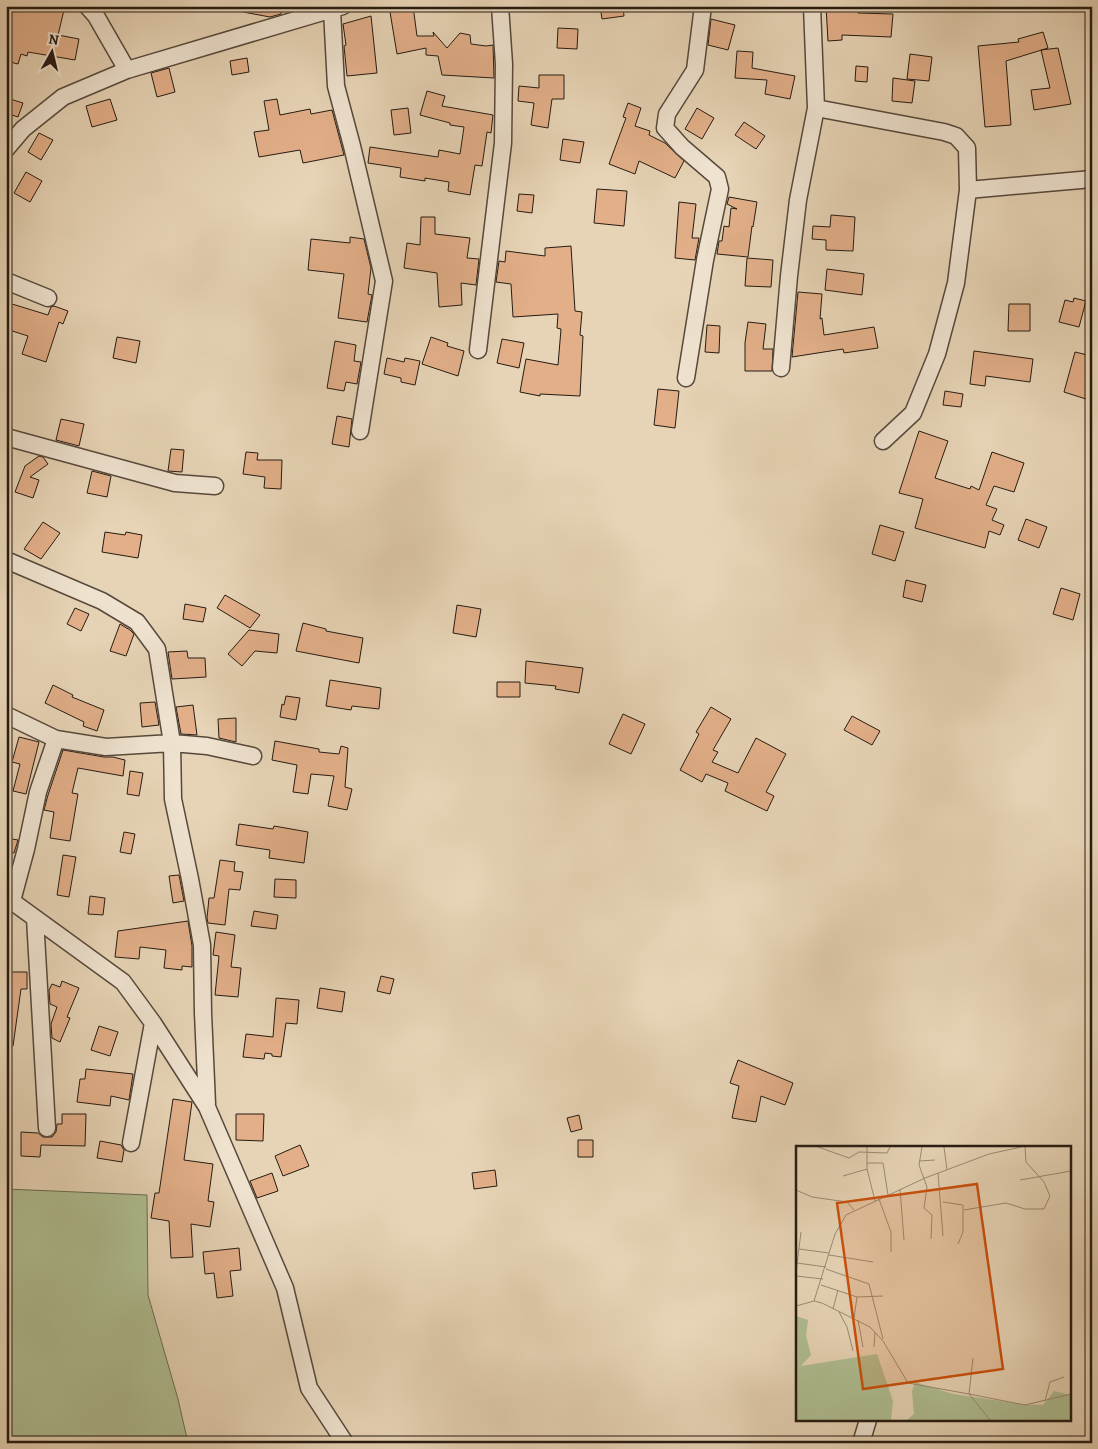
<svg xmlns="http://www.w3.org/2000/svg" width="1098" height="1449" viewBox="0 0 1098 1449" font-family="Alegreya,serif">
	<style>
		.green { fill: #afbe92; stroke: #6a6c52 }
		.building { fill: #e2af89; stroke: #261b12 }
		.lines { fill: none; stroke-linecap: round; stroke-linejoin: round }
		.minor-casing { stroke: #56493b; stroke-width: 19 }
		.minor { stroke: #efe3d0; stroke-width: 16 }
		.inset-road { fill: none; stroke: #9a8a74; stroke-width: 1 }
		.view { fill: #cb500d; fill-opacity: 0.15; stroke: #cb500d; stroke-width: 2.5 }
		.inset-edge { fill: none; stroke: #261b12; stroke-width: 2.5 }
	</style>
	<rect width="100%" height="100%" fill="#e7d4b6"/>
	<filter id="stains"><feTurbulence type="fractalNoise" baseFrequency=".004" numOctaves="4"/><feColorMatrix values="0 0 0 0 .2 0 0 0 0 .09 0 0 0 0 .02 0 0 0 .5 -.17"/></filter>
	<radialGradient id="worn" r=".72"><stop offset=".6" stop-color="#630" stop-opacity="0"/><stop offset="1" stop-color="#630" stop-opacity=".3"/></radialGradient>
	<path class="green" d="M6 1189 147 1195 148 1295 178 1399 188 1443H6Z"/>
	<path class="building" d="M6 6H50L64 10 58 35 79 39 75 60 28 52 27 56 21 54 18 64 6 61Z
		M243 6H282L281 14 270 17 243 12Z
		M389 6H413L417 36H434L433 32 447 48 460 33 470 35 471 44 486 46 493 45 494 78 442 75 438 56 426 55V48L397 54Z
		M600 6H623L624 16 602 19Z
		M826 6H858V13L893 14 891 37 842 35V40L828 41Z
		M371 16 377 73 347 76 344 46 346 45 343 24Z
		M711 19 735 25 728 50 708 45Z
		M558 28 578 29 577 49 557 48Z
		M1043 32 1048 48 1006 61 1011 125 985 127 978 46 1019 42 1018 39Z
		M1058 48 1071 104 1034 110 1031 90 1050 88 1041 50Z
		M737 51 753 52 752 68 795 76 790 99 765 94 767 80 735 78Z
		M910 54 932 57 929 81 907 79Z
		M247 58 249 72 232 75 230 61Z
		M856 66 868 67 867 82 855 81Z
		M169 68 175 92 157 97 151 73Z
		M539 75H564V99H552L548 128 531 125 534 103 518 101 519 86 539 88Z
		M893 78 915 81 912 103 892 101Z
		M427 91 445 96 442 106 493 115 491 133 487 132 482 166 475 165 470 195 448 191 449 182 425 178V181L400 177 401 168 368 163 370 147 438 157 439 150 460 154 464 127 450 125V123L420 115Z
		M10 99 23 103 18 117 6 113Z
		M110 99 117 120 92 127 86 106Z
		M277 99 280 115 310 109 311 114 332 110 344 155 303 163 300 150 259 157 254 132 269 130 264 101Z
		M628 103 641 108 635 126 650 131 649 135 665 143 684 161 675 178 639 161 635 174 609 164 626 118 623 117Z
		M408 108 411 133 394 135 391 110Z
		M697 108 714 118 702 139 685 129Z
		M744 122 765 136 756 149 735 135Z
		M39 133 53 140 41 160 28 152Z
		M563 139 584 142 580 163 560 160Z
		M26 172 42 181 30 202 14 193Z
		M597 189 627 191 624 226 594 223Z
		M519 194 534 195 532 213 517 211Z
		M729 197 757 202 753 227 752 226 748 257 717 254 719 241H722L724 226 729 227 731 208 737 209 727 204Z
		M679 202 696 204 692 238H699L695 260 675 258Z
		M831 215 855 217 853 251 826 250V240L812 239 813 226 830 227Z
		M421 217H435V234L470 238 467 258 479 259 476 285 461 283 462 305 439 307 437 273 404 268 407 243 420 245Z
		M350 237 364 239 371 268 368 294 372 295 367 322 338 318 344 274 308 270 311 239 350 243Z
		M571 246 575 311 582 312 580 335 583 336 580 396 540 394V396L520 392 526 359 558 365 561 329 557 328 558 314 513 317 511 284 496 282 499 261 505 262 506 251 545 256V248Z
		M747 258 773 260 771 287 745 286Z
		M827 269 864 274 862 295 825 290Z
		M798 292 822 294 820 319 822 318 824 335 874 327 878 348 844 353 843 349 792 357Z
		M1074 298 1086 301 1079 327 1059 322 1065 300 1073 302Z
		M12 304 48 315 51 307 54 306 68 311 63 324 59 322 46 362 22 354 28 336 6 329Z
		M1009 304H1030V331H1008Z
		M748 322 766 324 763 349H773L772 371H745V343Z
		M707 325 720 326 719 353 705 352Z
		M117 337 140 341 136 363 113 358Z
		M431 337 448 343 447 346 464 351 458 376 422 364Z
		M502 339 524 343 519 368 497 363Z
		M335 341 356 345 354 361 361 362 357 384 346 382 344 391 327 388Z
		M974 351 1033 359 1030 382 986 376 985 386 970 384Z
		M1075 352 1092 356V386H1089L1086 399 1064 392Z
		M387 358 404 362 405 358 420 361 415 385 401 382V378L384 374Z
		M658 389 679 391 675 428 654 425Z
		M945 391 963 394 961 407 943 405Z
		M337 416 352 419 349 447 332 444Z
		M61 419 84 424 79 446 56 440Z
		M919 431 948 441 935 478 970 489 971 486 979 490 992 452 1024 463 1014 492 994 486 986 505 997 509 992 520 1004 525 1000 535 989 531 985 548 915 528 923 499 899 493Z
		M171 449 184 450 182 472 168 471Z
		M246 452 258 453 257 460H282L281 489 264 488 265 477 243 474Z
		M39 456 43 457 48 464 30 477 39 480 33 498 15 492 25 466Z
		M92 471 111 476 107 497 87 493Z
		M1026 519 1047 527 1039 548 1018 540Z
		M43 522 60 533 41 559 24 549Z
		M880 525 904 532 895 561 872 554Z
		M105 532 125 535 126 532 142 535 138 558 102 552Z
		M906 580 926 585 922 602 903 597Z
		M1061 588 1080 594 1073 620 1053 614Z
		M225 595 260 615 250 628 217 608Z
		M185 604 206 608 203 622 183 619Z
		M457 605 481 609 476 637 453 633Z
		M75 608 89 614 81 631 67 624Z
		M303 623 326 629V631L363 638 359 663 296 651Z
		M120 624 130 630 134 634 126 656 110 651Z
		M249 630 279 634 277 653 255 651 242 666 228 654Z
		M187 651 188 658H205L206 677 172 679 168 652Z
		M526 661 583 668 579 693 555 689 556 686 525 683Z
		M330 680 381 688 379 709 352 706 351 710 326 706Z
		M497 682H520V697H497Z
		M53 685 73 695 72 697 104 710 97 731 83 726 84 722 45 703Z
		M286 696 300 698 296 720 280 717 282 704 284 705Z
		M155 702 159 725 142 727 140 703Z
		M193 705 197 735 181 734 176 707Z
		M711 707 731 719 713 750 718 752 712 762 738 773 756 738 786 754 766 792 774 796 767 811 725 791 728 783 706 774 702 782 680 770 699 734 696 732Z
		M623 714 645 724 631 754 609 744Z
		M852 716 880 731 872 745 844 730Z
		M236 718V742L219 738 218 719Z
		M19 737 39 742 26 794 13 791 20 764 12 762Z
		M275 741 319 749V752L339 754 341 746 348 748 345 787 352 789 347 810 328 806 334 776 311 774 308 794 293 792 297 765 272 760Z
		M63 750 104 757H113L125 760 123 776 78 768 72 793 78 794 70 841 50 838 54 812 44 810 48 795Z
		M130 771 143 773 139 796 127 794Z
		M239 824 273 829 274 826 308 832 304 863 269 858 270 850 236 845Z
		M124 832 135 834 131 854 120 852Z
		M6 838 18 840 14 853 6 852Z
		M63 855 76 857 69 897 57 895Z
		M220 860 235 862 234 871 243 872 240 890 229 889 225 925 208 923 207 918 209 898H214Z
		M179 875 184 901 173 903 169 876Z
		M275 879 296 880V898L274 897Z
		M90 896 105 898 103 915 88 914Z
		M254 911 278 915 276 929 251 926Z
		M188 921 192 946V967L182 966V970L164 968 166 950 140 947 139 959 115 957 118 931Z
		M216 932 235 935 231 967 241 968 238 997 215 995 219 956 213 955Z
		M11 972H27V989H21L13 1046H6V994H11Z
		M381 976 394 979 390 994 377 991Z
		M62 981 79 988 67 1017 70 1018 60 1042 52 1038 51 1024 57 1007 50 1004 49 990 52 984 60 987Z
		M320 988 345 992 342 1012 317 1008Z
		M276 998 299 1000 297 1024 286 1023 281 1057 272 1056V1054L265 1053 264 1059 243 1057 246 1034 273 1037Z
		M99 1026 118 1032 110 1056 91 1050Z
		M738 1060 793 1083 785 1105 761 1096 756 1122 732 1118 739 1086 730 1083Z
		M86 1069 133 1074 129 1100 111 1096 110 1106 77 1102 80 1079H85Z
		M173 1099 192 1102 184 1160 213 1164 208 1201 214 1202 210 1227 191 1224 193 1257 171 1258 169 1221 151 1218 155 1193H159Z
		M62 1114H86L85 1146 41 1145 40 1157 21 1156V1132L38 1133 43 1137H52L56 1132 57 1124H62Z
		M236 1114H264L263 1141 236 1140Z
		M579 1115 582 1129 571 1132 567 1118Z
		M578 1140H593V1157H578Z
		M100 1141 121 1145 124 1150 122 1162 97 1158Z
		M300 1145 309 1166 283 1176 275 1156Z
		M495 1170 497 1186 474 1189 472 1173Z
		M272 1173 278 1191 257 1198 250 1181Z
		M239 1248 241 1270 230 1271 233 1296 217 1298 214 1273 205 1274 203 1252Z"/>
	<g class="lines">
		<g class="minor-casing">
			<path id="minor" d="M87 6 96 16 127 70
				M332 10 336 86 352 146 384 281 360 431
				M816 108 944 132 956 136 967 148 968 190 956 283 937 354 913 413 883 441
				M6 149 23 129 63 97 127 70 343 6
				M968 190 1092 179
				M6 281 48 298
				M478 350 503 143 504 64 500 6
				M781 368 789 276 798 200 816 108 812 6
				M686 378 705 260 720 189 717 177 682 147 665 128 667 114 695 70 703 6
				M6 437 175 483 215 486
				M6 560 102 601 137 622 157 649 172 743 173 799 190 879 202 945 203 1013 207 1104
				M6 715 56 739 106 747 172 743 207 746 253 756
				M6 897 123 982 153 1023 207 1107 285 1288 309 1388 345 1443
				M12 901 26 849 38 792 56 739
				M35 918 47 1128
				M131 1143 153 1023
				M861 1443 868 1420"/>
		</g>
		<use href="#minor" class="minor"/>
	</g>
	<g transform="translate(796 1146)">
		<rect width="275" height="275" fill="#e7d4b6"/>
		<path d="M0 170 12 174 10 190 15 209 5 220 81 208 97 255 95 274H0ZM119 236 157 248 226 258 247 259 258 245 275 249V274H111L118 268 116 245Z" fill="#afbe92"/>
		<path class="inset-road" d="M22 1 53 12 63 6 91 7 94 1M71 1V23L79 55M126 1 123 19 131 41 128 62 136 69 135 93M148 1 151 24M123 15 139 14M71 17H87L92 49M142 27 147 90M47 30 71 23M224 34 275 25M104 43 108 94M0 44 16 51 51 56 58 64M83 53 95 86V106M147 56 167 59V86L162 98M168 64 210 57 229 63H248L254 50 248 36 230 16 229 1M3 103 33 107M33 109 77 116M1 117 30 121M30 123 73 138 87 193M0 126 5 86M0 130 27 133M25 139 61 151 87 150M18 155 39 88 50 69 129 32 193 8 225 1M0 160 18 155 26 157 74 181 87 195 112 237 173 248 194 274M37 163 42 144M43 166 51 181 57 205M58 172 61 151M62 174 67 201M78 201 79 186M177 212 173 248 229 259 275 248M249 255 254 236 268 231"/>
		<path class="view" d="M181 38 207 223 67 243 41 57Z"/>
		<rect width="275" height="275" class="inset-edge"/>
	</g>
	<rect width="1098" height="1449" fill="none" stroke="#e7d4b6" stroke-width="25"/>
	<rect x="8" y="8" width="1083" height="1434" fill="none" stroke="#261b12" stroke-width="2.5"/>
	<rect x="12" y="12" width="1073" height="1424" fill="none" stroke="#261b12"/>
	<g transform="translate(52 52) rotate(8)" stroke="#efe3d0" stroke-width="4" paint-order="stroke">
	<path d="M0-4L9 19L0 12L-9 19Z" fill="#261b12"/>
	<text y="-8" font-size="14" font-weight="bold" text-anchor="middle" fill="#261b12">N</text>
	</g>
	<rect width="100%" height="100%" filter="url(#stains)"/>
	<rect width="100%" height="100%" fill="url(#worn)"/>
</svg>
